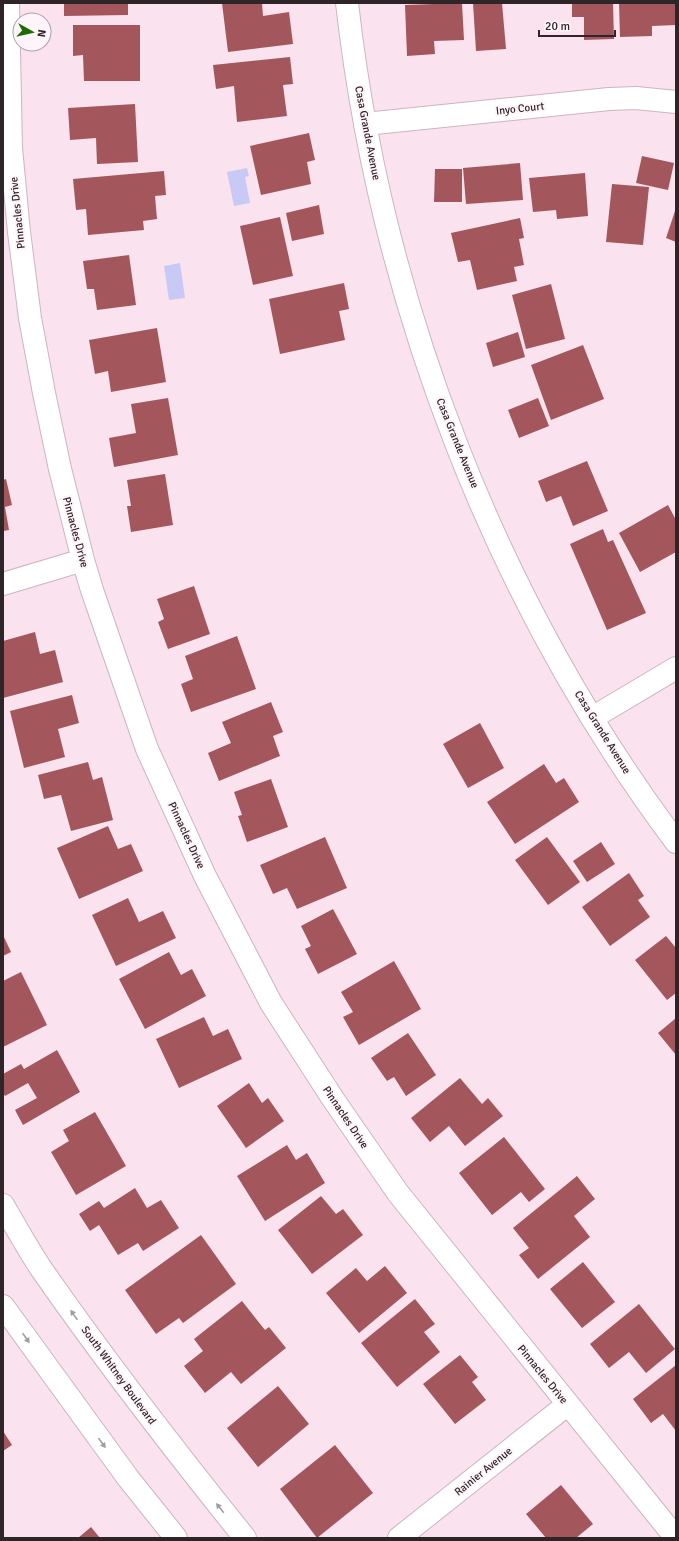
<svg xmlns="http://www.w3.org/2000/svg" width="679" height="1541" viewBox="0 0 679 1541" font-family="Signika,sans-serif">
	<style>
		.water { fill: #c8caf5 }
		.building { fill: #a3565c }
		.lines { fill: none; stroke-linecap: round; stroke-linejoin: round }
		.minor-casing { stroke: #cdb4c1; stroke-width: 24 }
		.tertiary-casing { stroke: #cdb4c1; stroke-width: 24 }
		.minor { stroke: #fff; stroke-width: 22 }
		.tertiary { stroke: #fff; stroke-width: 22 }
		.oneway { fill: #a19d9f }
		.labels { text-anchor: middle; stroke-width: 4; stroke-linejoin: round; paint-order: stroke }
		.street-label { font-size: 11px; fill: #2e2529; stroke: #fef4f9 }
	</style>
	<rect width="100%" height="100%" fill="#fbe2ef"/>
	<path class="water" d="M247 168 249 176 245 177 250 203 234 206 227 172Z
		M180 263 185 298 169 300 164 266Z"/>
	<path class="building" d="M64 3H128V15L64 16Z
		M222 3H262L263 16 289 12 293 44 228 52Z
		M462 3 464 40 434 41 435 54 407 56 405 5Z
		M473 3H502L506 49 476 51Z
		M572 3H613L614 39 584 40V17H572Z
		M619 3H676V25L652 26V36L620 37Z
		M73 25H140V81H84L83 55 73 56Z
		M290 57 293 84 283 85 287 116 237 122 234 86 216 89 213 65Z
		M135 104 138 162 97 164 96 138 70 140 68 108Z
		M309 133 315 160 307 162 311 184 261 195 250 146Z
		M642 156 674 163 668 190 636 183Z
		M520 163 523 200 466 204 463 168Z
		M435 169H462V202H434Z
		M164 171 166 195 155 196 157 219 143 221 144 230 88 235 86 209 76 210 73 179Z
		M585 173 588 216 557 219 556 210 533 212 529 178Z
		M612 184 649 187 643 245 606 242Z
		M319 205 324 234 292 241 286 213Z
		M676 208V242L666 238Z
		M280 217 293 276 253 285 240 226Z
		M520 218 524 238 519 239 524 265 514 267 517 281 477 290 470 260 458 262 451 233Z
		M129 255 136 305 97 310 94 289H87L83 261Z
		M344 283 349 309 339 311 345 340 280 354 269 299Z
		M551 284 565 339 526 349 512 295Z
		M157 328 166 382 111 392 108 371 95 374 89 340Z
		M518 332 525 357 493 367 486 343Z
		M583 345 604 399 551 420 531 365Z
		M168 398 178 455 114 467 109 438 136 433 131 404Z
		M538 398 549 426 519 438 508 410Z
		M587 461 608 511 573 526 561 496 546 502 538 481Z
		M165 474 173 525 131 532 127 506H131L127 480Z
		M6 479 12 505 5 507 9 530 3 531V480Z
		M668 505 676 520V552L640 572 619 533Z
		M603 529 608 542 613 540 646 613 607 630 570 544Z
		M194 586 210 634 168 649 158 622 164 619 157 599Z
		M35 632 40 654 55 650 63 682 3 698V641Z
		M237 636 256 689 191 712 181 684 193 679 185 656Z
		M72 695 79 723 58 729 65 757 24 768 10 711Z
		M271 702 283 732 273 736 280 756 219 781 208 753 231 743 222 722Z
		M480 723 504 768 468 788 443 744Z
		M88 762 93 780 102 777 113 820 71 831 61 795 44 799 38 775Z
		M544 764 556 783 564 778 579 802 515 844 487 802Z
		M271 779 288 827 247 842 238 816 242 815 234 792Z
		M108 826 118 849 131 844 143 871 79 899 57 848Z
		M325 837 347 888 297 909 287 888 273 894 260 865Z
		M547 837 580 882 548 905 515 860Z
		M601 842 615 864 587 882 573 861Z
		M629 873 644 896 638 900 650 917 610 946 582 907Z
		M128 898 139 922 163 911 176 938 116 966 92 915Z
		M333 909 357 954 318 974 305 949 311 946 301 926Z
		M3 935 11 952 3 956Z
		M666 936 676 948V993L667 1000 635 960Z
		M169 952 181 975 192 969 206 996 145 1029 119 979Z
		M394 961 421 1009 359 1045 343 1017 353 1012 341 992Z
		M21 972 47 1025 3 1047V981Z
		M204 1017 213 1036 228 1029 242 1059 179 1088 156 1039Z
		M676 1018V1055L658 1033Z
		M408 1033 436 1075 406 1096 394 1077 387 1081 371 1058Z
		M57 1050 80 1092 23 1125 15 1110 37 1098 28 1083 5 1096 3 1093V1074L21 1064 24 1069Z
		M460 1078 482 1104 488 1098 503 1116 465 1146 449 1126 430 1142 411 1118Z
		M249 1083 262 1103 268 1098 284 1121 246 1148 217 1106Z
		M95 1112 126 1166 76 1195 51 1152 69 1141 63 1130Z
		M504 1137 545 1189 529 1202 521 1192 492 1215 459 1173Z
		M287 1145 296 1160 307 1153 325 1183 265 1221 237 1176Z
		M577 1176 595 1199 574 1216 590 1237 538 1279 519 1255 529 1248 513 1228Z
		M135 1188 147 1208 161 1200 179 1228 143 1251 138 1243 118 1255 99 1225 90 1231 79 1214 99 1201 104 1208Z
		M321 1196 336 1214 343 1209 363 1235 312 1274 278 1230Z
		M201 1235 236 1284 183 1323 179 1318 156 1334 125 1290Z
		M583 1262 615 1302 582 1328 550 1289Z
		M385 1266 407 1293 359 1333 326 1293 356 1268 367 1281Z
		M415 1299 435 1324 424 1332 440 1352 397 1387 361 1343Z
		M242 1301 265 1330 269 1327 286 1348 241 1384 231 1372 205 1393 184 1366 203 1351 194 1339Z
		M639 1304 675 1349 646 1373 629 1352 609 1368 590 1344Z
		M460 1355 478 1377 472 1382 486 1400 455 1424 423 1384Z
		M676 1365V1431L663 1414 651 1423 633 1399Z
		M278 1386 309 1424 258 1467 227 1428Z
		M3 1431 12 1445 3 1451Z
		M335 1445 373 1493 317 1538 280 1489Z
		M561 1485 593 1524 576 1538H546L526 1514Z
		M91 1527 100 1538H78Z"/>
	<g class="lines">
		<g class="minor-casing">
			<path id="minor" d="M8 3 11 148 19 232 30 318 44 393 60 469 83 560 92 590 147 749 205 876 271 1003 333 1099 398 1193 676 1538
				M365 124 609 99 636 98 676 102
				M3 584 83 560
				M399 1538 568 1404"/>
		</g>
		<g class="tertiary-casing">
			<path id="tertiary" d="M347 3C381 303 495 600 676 842
				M592 718 676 668
				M3 1205C16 1227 28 1249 42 1270 106 1362 175 1451 245 1538
				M3 1306 128 1478 176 1538"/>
		</g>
		<use href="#minor" class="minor"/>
		<use href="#tertiary" class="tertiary"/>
	</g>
	<defs><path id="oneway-solid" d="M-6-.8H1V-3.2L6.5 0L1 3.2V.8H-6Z"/></defs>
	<g class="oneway">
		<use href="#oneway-solid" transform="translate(74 1315) rotate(-125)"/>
		<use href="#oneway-solid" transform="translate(26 1338) rotate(55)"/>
		<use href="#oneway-solid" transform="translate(102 1443) rotate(54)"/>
		<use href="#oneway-solid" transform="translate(220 1508) rotate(-129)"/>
	</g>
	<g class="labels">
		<g class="street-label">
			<text transform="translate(520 108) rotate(-6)" y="4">Inyo Court</text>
			<text transform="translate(368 133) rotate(79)" y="4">Casa Grande Avenue</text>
			<text transform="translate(17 213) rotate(-96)" y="4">Pinnacles Drive</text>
			<text transform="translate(458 443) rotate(68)" y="4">Casa Grande Avenue</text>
			<text transform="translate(76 532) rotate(75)" y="4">Pinnacles Drive</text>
			<text transform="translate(603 732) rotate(58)" y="4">Casa Grande Avenue</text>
			<text transform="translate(187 835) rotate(65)" y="4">Pinnacles Drive</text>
			<text transform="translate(346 1117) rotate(56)" y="4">Pinnacles Drive</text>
			<text transform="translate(543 1374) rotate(51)" y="4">Pinnacles Drive</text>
			<text transform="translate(119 1375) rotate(54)" y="4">South Whitney Boulevard</text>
			<text transform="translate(483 1471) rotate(-39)" y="4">Rainier Avenue</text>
		</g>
	</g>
	<rect width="679" height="1541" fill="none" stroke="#2e2529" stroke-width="8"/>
	<g transform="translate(32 32) rotate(98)"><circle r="19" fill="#fef4f9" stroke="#aba1a6"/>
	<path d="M0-3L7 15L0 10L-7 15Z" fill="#206a06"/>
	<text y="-6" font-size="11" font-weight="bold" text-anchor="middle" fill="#2e2529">N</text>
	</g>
	<path d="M539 30v6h76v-6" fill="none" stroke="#2e2529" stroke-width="2"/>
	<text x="545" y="30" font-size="12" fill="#2e2529" stroke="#fef4f9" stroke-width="3" paint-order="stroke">20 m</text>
</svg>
